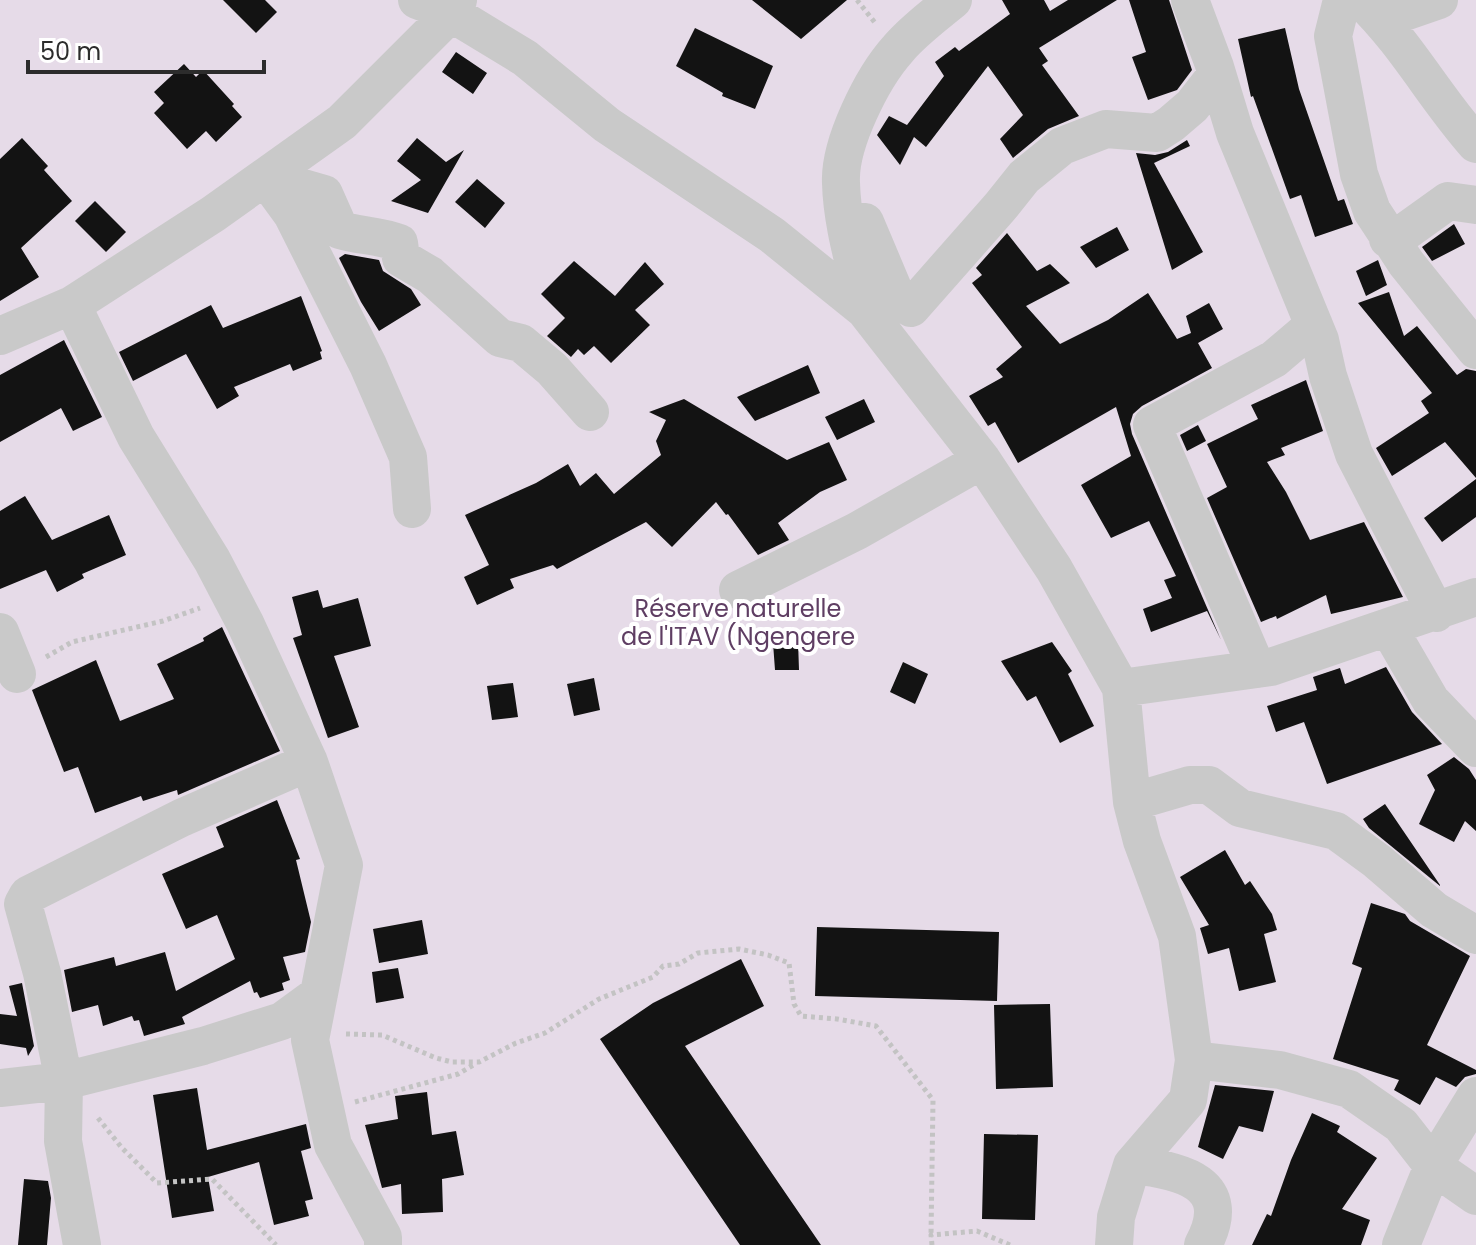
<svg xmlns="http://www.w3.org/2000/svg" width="1476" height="1245" viewBox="0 0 1476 1245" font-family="Poppins,sans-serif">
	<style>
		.green { fill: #e6dbe8 }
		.building { fill: #131313 }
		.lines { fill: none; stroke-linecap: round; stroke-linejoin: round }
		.path { stroke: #c3c3c3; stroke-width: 5; stroke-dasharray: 4 4; stroke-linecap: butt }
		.minor { stroke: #c9c9c9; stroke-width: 38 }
		.labels { text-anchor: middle; stroke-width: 8; stroke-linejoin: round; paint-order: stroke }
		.park-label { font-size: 24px; fill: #5f3e63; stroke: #fff }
	</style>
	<rect width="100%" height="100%" fill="#fff"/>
	<path class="green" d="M0 0H1476V1245H0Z"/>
	<path class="building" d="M223 0H265L277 12 256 33Z
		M752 0H847L801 39Z
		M1002 0H1044L1050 11 1068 0H1117L1039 48 1048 61 1042 65 1079 116 1048 129 1013 158 1000 139 1023 115 988 66 926 147 914 137 900 165 877 135 889 116 907 125 944 76 935 62 955 47 959 51 1010 14Z
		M1129 0H1169L1192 70 1177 90 1148 100 1132 57 1146 52Z
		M695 28 773 66 755 109 722 96 723 93 676 66Z
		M1285 28 1299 89 1338 201 1344 199 1353 224 1315 237 1301 195 1290 199 1253 96 1251 97 1238 39Z
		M456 52 487 73 473 94 442 72Z
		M184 64 196 77 203 70 234 104 232 106 242 117 216 142 206 131 187 149 154 113 164 103 154 92Z
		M22 138 48 166 44 170 72 201 21 248 39 277 0 301V159Z
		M417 138 446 162 464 150 428 213 391 201 421 180 397 161Z
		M1187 140 1190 146 1154 163 1203 252 1172 270 1136 153 1155 155 1168 152Z
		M477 179 505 203 485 228 455 202Z
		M95 201 126 232 106 252 75 221Z
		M1454 224 1465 244 1432 261 1422 247Z
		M1117 227 1129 250 1096 268 1080 247Z
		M1007 233 1037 271 1050 264 1070 283 1026 306 1060 344 1108 320 1148 293 1177 339 1191 333 1186 316 1209 303 1223 329 1198 343 1212 368 1142 406 1133 414 1130 424 1132 434 1221 640 1207 611 1151 632 1143 609 1172 598 1164 580 1176 576 1149 521 1111 538 1081 485 1131 456 1116 407 1018 463 995 422 988 426 969 396 1003 377 996 369 1022 347 972 283 982 275 976 268Z
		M345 254 379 260 383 271 411 289 421 305 379 331 361 302 339 258Z
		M1378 260 1387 285 1366 296 1356 271Z
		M574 261 615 296 645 262 664 284 635 310 650 325 611 363 594 346 584 355 578 349 571 357 547 336 565 318 541 294Z
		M1389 292 1404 336 1417 326 1457 375 1466 369 1476 371V478L1445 442 1392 476 1376 448 1429 413 1421 401 1432 393 1358 303Z
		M301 296 322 351 320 352 322 359 293 371 290 364 234 387 239 396 217 409 186 354 133 381 119 352 211 305 223 328Z
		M64 340 102 417 73 431 61 408 0 442V375Z
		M808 365 820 393 755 421 737 397Z
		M1306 380 1323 431 1281 448 1285 455 1267 462 1286 492 1310 540 1364 522 1403 597 1331 614 1326 595 1277 619 1276 616 1261 622 1207 498 1227 487 1207 444 1258 419 1251 405Z
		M684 399 787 460 829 442 847 480 820 492 778 523 789 540 758 555 728 514 726 515 716 502 672 547 646 522 557 569 553 565 510 579 514 588 477 605 464 577 489 565 465 515 536 483 568 464 580 486 596 473 614 494 661 455 656 441 666 420 649 412Z
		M864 399 875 422 837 440 825 417Z
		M1198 425 1206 441 1187 451 1180 435Z
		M1476 479V517L1442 542 1424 518Z
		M25 496 52 540 109 515 126 555 82 574 84 578 57 592 46 570 0 589V511Z
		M318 590 323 608 358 598 371 646 334 656 359 727 328 738 293 638 302 635 292 597Z
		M222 627 280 751 178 795 177 790 143 801 141 796 95 813 78 767 64 772 32 690 96 660 120 721 174 699 157 664 204 641 203 638Z
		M798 641 799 670H775L773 643Z
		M1052 642 1072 671 1068 674 1094 726 1060 743 1036 696 1027 701 1001 661Z
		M903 662 928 674 915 704 890 692Z
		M1386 667 1412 712 1442 744 1327 784 1304 722 1276 732 1267 706 1317 690 1313 677 1340 668 1345 684Z
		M594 678 600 710 574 716 567 684Z
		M513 683 518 717 492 720 487 686Z
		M1454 757 1469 769 1476 780V831L1465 821 1454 842 1419 824 1435 790 1427 775Z
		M277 800 300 859 296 860 311 922 305 952 283 957 290 980 282 983 284 990 260 998 257 992 254 993 250 981 182 1017 185 1024 144 1036 139 1020 134 1021 132 1016 103 1026 98 1005 72 1012 64 970 114 957 116 966 165 952 176 991 235 959 217 915 186 929 162 874 224 847 216 827Z
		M1385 804 1440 885V886L1369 828 1363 819Z
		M1225 850 1245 885 1250 881 1272 914 1277 930 1264 934 1276 982 1239 991 1229 948 1208 954 1200 928 1209 925 1180 877Z
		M1371 903 1405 914 1410 921 1470 956 1427 1045 1476 1070V1074L1465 1077 1456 1087 1436 1077 1420 1105 1394 1090 1399 1080 1333 1059 1362 968 1352 964Z
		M422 920 428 954 379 963 373 929Z
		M817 927 999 932 997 1001 815 996Z
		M741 959 764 1006 685 1046 821 1245H740L600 1039 653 1003Z
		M398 968 404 998 376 1003 372 972Z
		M22 983 34 1046 28 1056 26 1048 0 1044V1014L17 1016 9 986Z
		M1050 1004 1053 1087 996 1089 994 1005Z
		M1215 1085 1274 1091 1263 1132 1239 1126 1223 1159 1198 1147Z
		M197 1088 207 1150 306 1124 311 1148 301 1151 313 1199 305 1201 309 1216 274 1225 259 1162 208 1177 214 1211 172 1218 153 1095Z
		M427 1092 432 1135 456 1131 464 1175 442 1179 443 1212 402 1214 401 1184 382 1188 365 1125 398 1119 395 1096Z
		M1312 1113 1340 1126 1337 1132 1377 1158 1342 1209 1370 1220 1361 1245H1252L1267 1214 1271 1216 1291 1160Z
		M984 1134 1038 1135 1035 1220 982 1219Z
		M24 1179 48 1181 51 1198 47 1245H18Z"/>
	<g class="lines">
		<path class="path" d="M857 0 876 24
			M46 657 72 642 163 621 200 608
			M346 1034 382 1035 436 1058 452 1062H479L516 1043 545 1033 599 999 653 977 663 966 679 964 698 953 739 949 768 955 789 963 794 1004 801 1016 837 1019 876 1026 933 1100 931 1235
			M355 1102 458 1074 475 1064
			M98 1118 122 1148 157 1183 212 1179 276 1245
			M932 1245 931 1235 977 1231 1010 1245"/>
		<path class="minor" d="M417 0 451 13 525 58 607 125 772 235 865 310 982 460 1054 569 1121 688 1132 802 1142 841 1177 936 1194 1060 1188 1100 1132 1165 1116 1217 1114 1245
			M1190 0 1215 67 1235 133 1320 340 1328 376 1354 454 1436 613
			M1342 0 1333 36 1359 174 1372 211 1406 263 1476 350
			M1361 0C1406 43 1435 98 1476 144
			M1381 20 1439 0
			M846 221 865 222 897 298 911 308 1000 207 1024 177 1062 146 1106 129 1157 133 1171 124 1192 106 1217 74
			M1388 239H1395L1448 201 1476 205
			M72 305 136 437 212 560 245 623 309 762 181 818 28 895 23 904 42 973 64 1081 63 1141 82 1245
			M865 310C856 269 842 225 841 183 839 144 872 78 898 49 913 31 935 15 953 0
			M0 336 72 305 213 214 342 122 451 13 458 0
			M412 509 408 457 368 365 292 214 265 177 324 194 340 230C360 236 379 235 399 243L401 258 430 275 500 338 521 343 552 369 590 412
			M738 590 857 531 982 460
			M1388 627 1431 701 1476 748
			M0 632 17 674
			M1257 669 1152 425 1274 359 1314 325
			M1121 688 1271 667 1476 597
			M309 762 344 865 310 1040 333 1145 383 1237V1245
			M1132 802 1190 785H1209L1240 808 1336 831 1377 861 1434 910 1476 935
			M1194 1060 1280 1070 1349 1089 1401 1125 1433 1166 1476 1196
			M0 1088 64 1081 203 1046 282 1021 319 994
			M1132 1165C1181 1170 1236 1183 1203 1245
			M1401 1245 1433 1166 1476 1096"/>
	</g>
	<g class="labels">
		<g class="park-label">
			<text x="738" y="617">Réserve naturelle<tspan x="738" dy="28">de l'ITAV (Ngengere</tspan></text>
		</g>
	</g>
	<path d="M28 60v12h236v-12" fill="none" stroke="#2c2c2c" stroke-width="4"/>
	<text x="40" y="60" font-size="24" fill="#2c2c2c" stroke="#ffffff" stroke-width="6" paint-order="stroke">50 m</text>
</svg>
